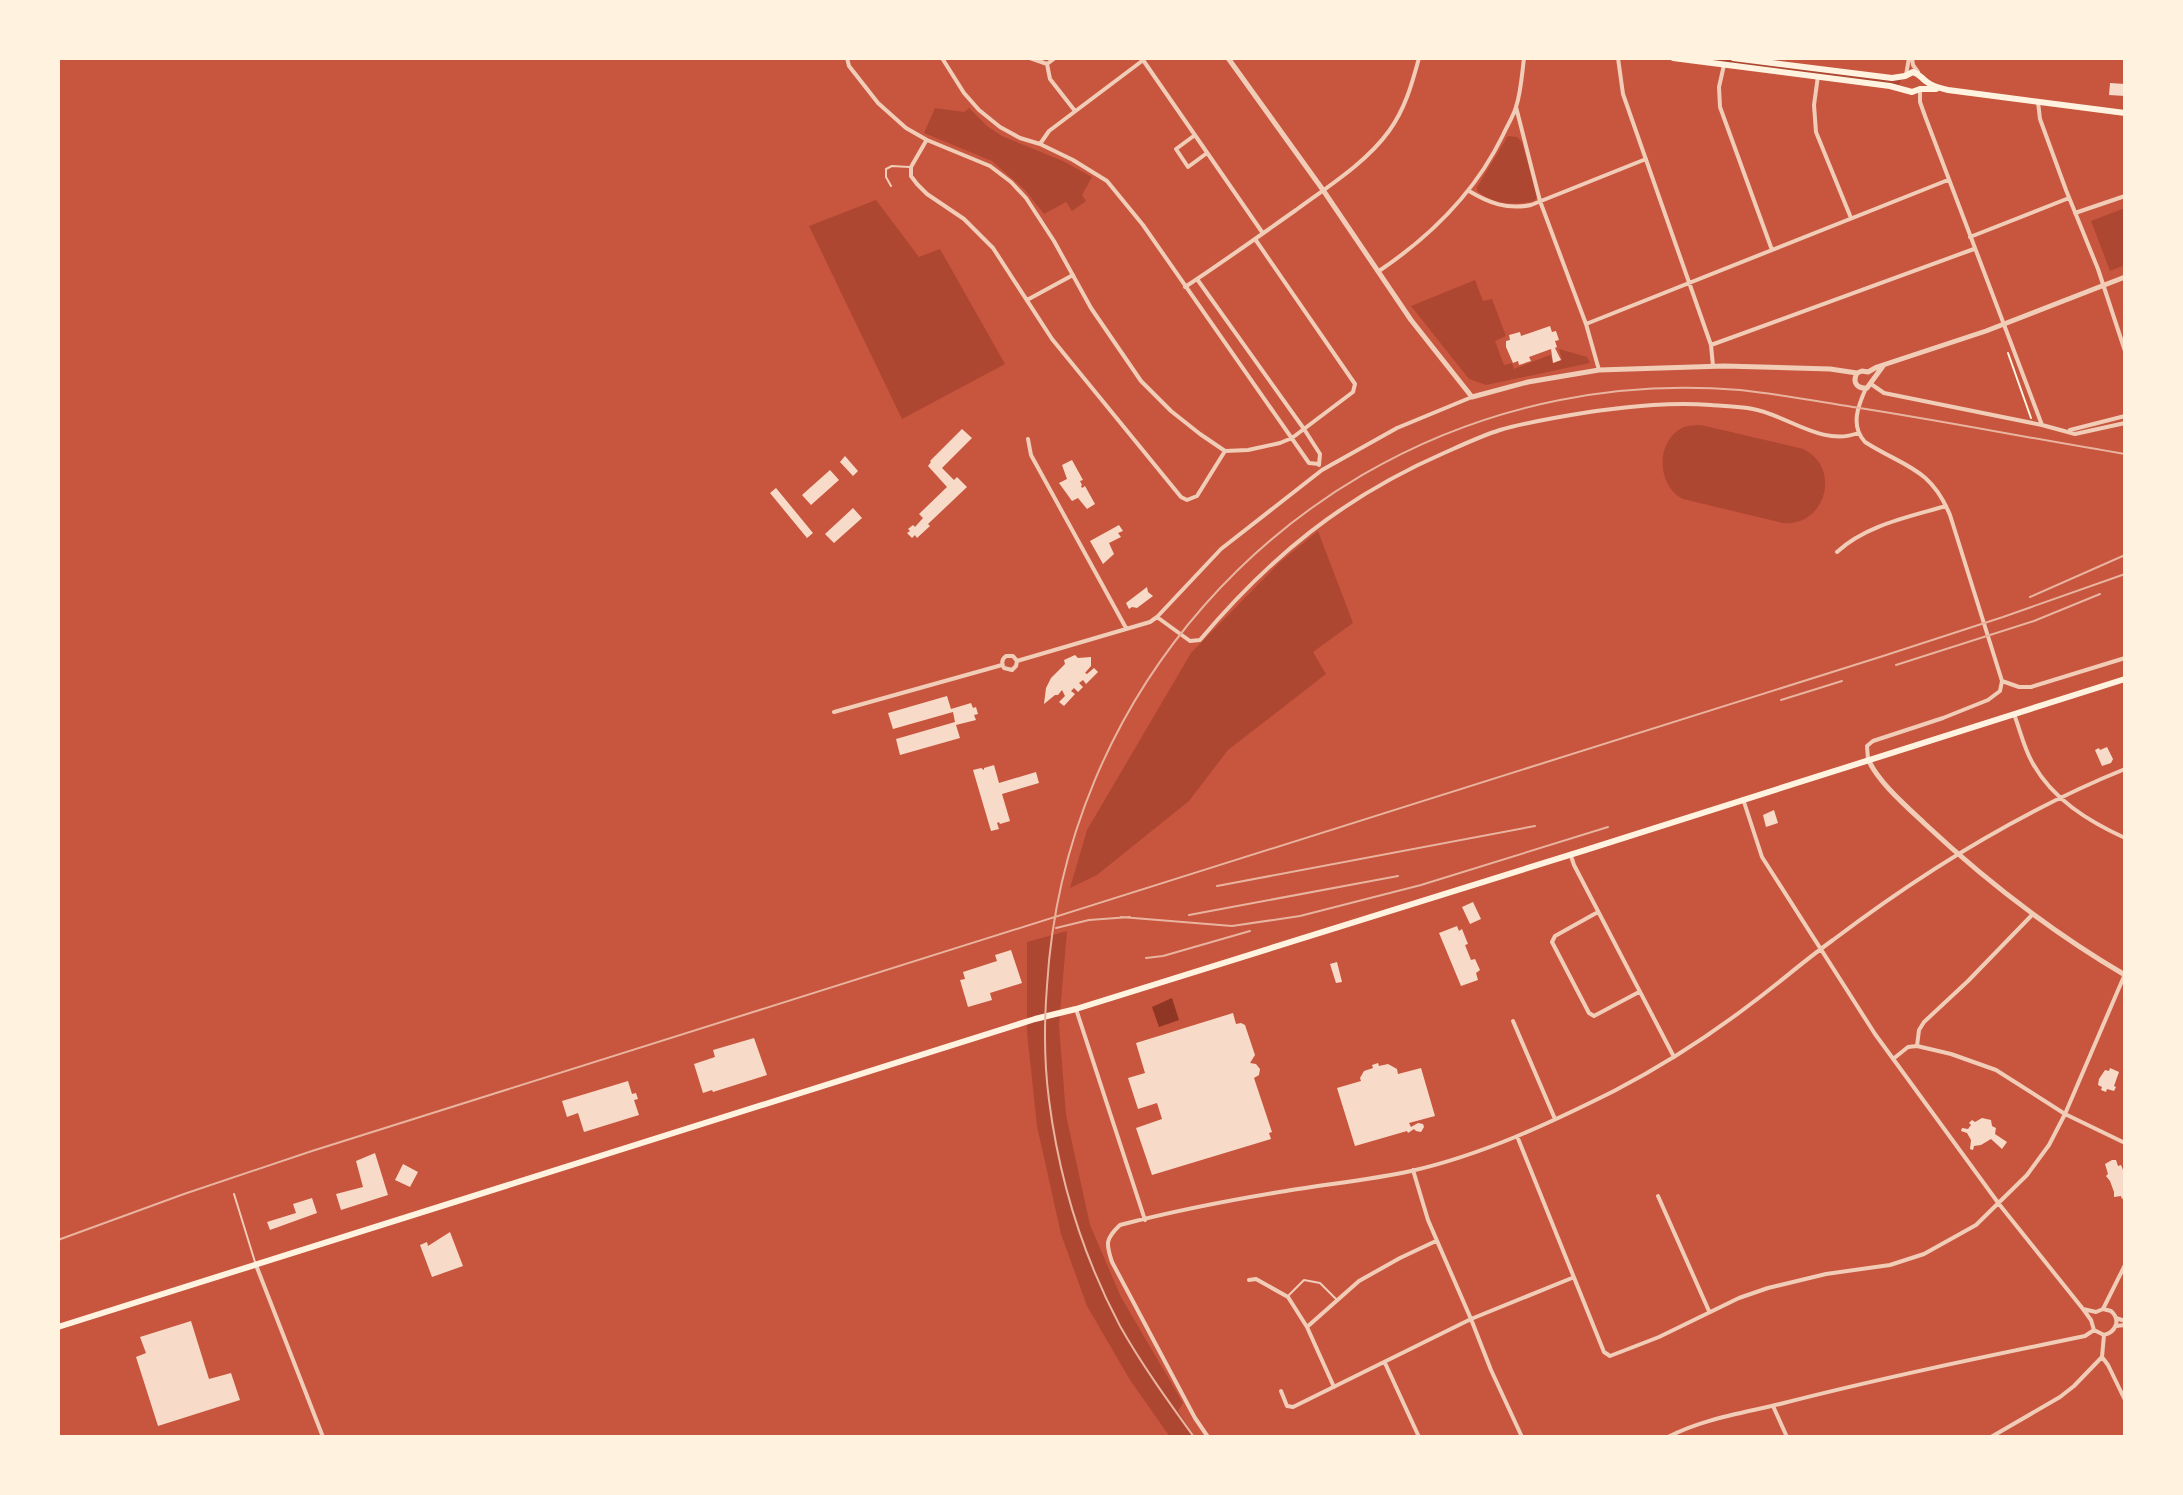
<svg xmlns="http://www.w3.org/2000/svg" width="2183" height="1495" viewBox="0 0 2183 1495" font-family="'Public Sans',sans-serif">
	<style>
		.green { fill: #ae4732 }
		.water { fill: #8f3625 }
		.building { fill: #f7dbc8 }
		.lines { fill: none; stroke-linecap: round; stroke-linejoin: round }
		.path { stroke: #fff3e0; stroke-width: 2 }
		.service { stroke: #f1ccb7; stroke-width: 2 }
		.minor { stroke: #f1ccb7; stroke-width: 4 }
		.tertiary { stroke: #f1ccb7; stroke-width: 5 }
		.secondary { stroke: #fff3e0; stroke-width: 6 }
		.rail { stroke: #e9b49f; stroke-width: 2 }
	</style>
	<rect width="100%" height="100%" fill="#c8553d"/>
	<path class="green" d="M1692 58H1720L1901 79 1899 85Z
		M935 108 964 112 969 108 987 126 1002 136 1063 161 1092 177 1082 195 1086 201 1072 211 1066 202 1044 214 1024 189 992 161 924 133Z
		M1508 136 1517 137 1522 142 1537 197 1534 201C1513 206 1493 204 1477 191V187Z
		M876 200 919 257 940 249 1005 364 902 419 809 226Z
		M2125 208V265L2110 271 2091 221Z
		M1475 280 1483 301 1492 299 1506 336 1495 341 1504 365 1512 363 1514 369 1550 355 1554 363 1562 360 1559 349 1587 357 1590 363 1486 385 1469 379 1411 306Z
		M1701 425 1803 449C1842 467 1826 527 1783 523L1683 499C1657 486 1655 442 1682 428 1688 425 1695 425 1701 425Z
		M1318 531 1353 623 1313 652 1326 674 1228 750 1189 801 1097 875 1070 888 1087 830 1191 653 1279 563Z
		M1067 931 1059 1025 1066 1115 1090 1225 1121 1297 1183 1403 1178 1411 1195 1437H1170L1130 1380 1087 1306 1061 1234 1037 1126 1027 1032V942Z"/>
	<path class="water" d="M1172 998 1179 1020 1159 1027 1152 1007Z"/>
	<path class="building" d="M2110 83 2125 84V96L2109 95Z
		M1550 326 1552 332 1556 331 1559 340 1555 341 1557 347 1555 348 1561 360 1553 363 1551 349 1529 357 1531 361 1519 365 1518 361 1513 363 1506 347V341L1510 340 1509 335 1520 332 1521 336Z
		M962 429 972 438 942 468 954 480 957 477 967 487 928 524 930 526 917 538 915 535 912 538 907 533 910 531 908 529 913 525 915 527 923 518 919 514 947 487 928 466 931 462 930 461Z
		M845 456 858 471 853 476 840 462Z
		M1072 460 1083 480 1080 481 1082 485 1081 486 1082 488 1085 486 1095 504 1087 509 1078 498 1072 501 1059 483 1067 479 1062 465Z
		M830 470 839 480 811 505 802 495Z
		M776 488 813 533 807 538 770 493Z
		M853 508 862 518 834 543 825 534Z
		M1119 525 1123 531 1118 533 1121 537 1109 543 1114 554 1103 564 1090 541Z
		M1147 587 1148 592 1153 596 1137 608 1132 607 1129 609 1126 603Z
		M1075 655 1078 658 1091 657V666L1085 673 1087 674 1094 668 1098 672 1086 684 1083 680 1079 683 1083 687 1078 692 1074 688 1071 691 1075 694 1064 706 1059 702 1065 696 1062 690 1058 695H1055L1044 704 1046 688 1051 678 1065 664 1064 660Z
		M947 696 951 709 971 703 973 708 976 707 978 714 974 715 976 720 956 725 960 738 900 755 896 739 955 722 953 712 893 729 888 713Z
		M2107 747 2113 759 2111 763 2102 766 2095 750 2099 748 2100 750Z
		M994 765 999 783 1036 772 1039 783 1002 794 1010 821 1000 824 999 822 997 823 999 829 991 831 973 770 981 768 984 770V768Z
		M1774 810 1778 823 1766 827 1763 815Z
		M1473 902 1481 919 1470 924 1462 907Z
		M1457 926 1459 931 1462 929 1468 944 1465 945 1471 960 1475 959 1480 970 1476 973 1478 980 1461 986 1439 933Z
		M1011 950 1022 983 990 993 992 1000 968 1007 960 980 965 979 963 972 997 961 995 955Z
		M1337 962 1342 982 1336 983 1330 964Z
		M1233 1013 1236 1024 1241 1023 1245 1025 1255 1055 1250 1063 1256 1064 1260 1069 1259 1075 1254 1078 1272 1132 1269 1133 1271 1139 1152 1175 1136 1128 1162 1119 1157 1103 1138 1109 1128 1078 1145 1073 1136 1043Z
		M754 1038 767 1075 713 1092 712 1090 703 1093 694 1064 715 1057 713 1050Z
		M1378 1063 1379 1066 1388 1064 1397 1069 1398 1074 1421 1068 1435 1116 1409 1123 1411 1127 1418 1123 1423 1124 1424 1127 1421 1132 1416 1131 1414 1129 1408 1133 1407 1131 1355 1146 1337 1088 1361 1081 1360 1078 1364 1071 1373 1068 1372 1065Z
		M2110 1068 2119 1072 2114 1086 2116 1087 2114 1091 2107 1089 2106 1092 2101 1090 2102 1087 2098 1085 2099 1079 2105 1070 2109 1071Z
		M628 1081 632 1094 636 1093 638 1099 634 1100 639 1115 584 1132 578 1113 567 1117 562 1101Z
		M1982 1118 1991 1120 1992 1126 1996 1128 1995 1134 2007 1142 2002 1149 1991 1139 1981 1145 1974 1146 1973 1150 1970 1149 1971 1140 1967 1133 1961 1131 1962 1128 1968 1129 1971 1125 1969 1123 1972 1120 1975 1122Z
		M375 1153 388 1195 341 1210 336 1194 363 1187 356 1161Z
		M2112 1160H2116L2118 1166 2121 1165 2125 1175V1197L2122 1199 2121 1196 2114 1197V1192L2110 1181 2106 1176 2108 1174 2105 1164Z
		M403 1164 418 1172 410 1187 395 1180Z
		M312 1198 317 1213 270 1230 267 1222 296 1213 293 1204Z
		M450 1232 463 1266 432 1277 420 1245 427 1242 428 1246Z
		M191 1321 209 1379 231 1373 240 1400 158 1426 136 1357 146 1353 140 1337Z"/>
	<g class="lines">
		<path class="path" d="M2008 353 2031 418"/>
		<path class="service" d="M891 186 886 177V169L892 166 909 167
			M234 1194 255 1262
			M1288 1296 1304 1280 1320 1283 1336 1299"/>
		<path class="minor" d="M847 58 849 66 878 103 906 128 927 140 990 166 1011 182 1026 198 1054 241 1091 308 1141 381 1171 411 1200 434 1225 451 1248 450 1280 443 1292 438 1353 392 1355 384 1255 239
			M942 58 964 93 979 110 1000 127 1020 138 1040 144 1073 160 1107 181 1143 225 1309 463 1319 464
			M1030 58 1047 64 1050 79 1075 111
			M1618 58 1623 94 1711 345 1713 366
			M1912 58 1913 65 1918 72
			M1143 60 1262 232
			M1047 64 1055 58
			M1724 65 1719 87 1720 107 1772 250
			M1906 75 1909 58
			M1818 76 1814 105 1816 132 1851 218
			M1920 89V102L1925 116 2042 425
			M2038 102 2040 119 2066 190 2098 269 2125 351
			M1516 107 1540 201 1586 324 1599 370
			M1195 135 1176 149 1188 167 1207 153
			M926 141 911 167V176L917 184 927 194 964 219 993 248 1052 339 1181 497 1187 500 1197 496 1225 451
			M1040 144 1049 131 1146 58
			M1469 191C1489 203 1507 210 1531 205L1646 159
			M2075 213 2125 196
			M1970 237 2069 198
			M1379 271C1431 236 1475 193 1503 135 1507 126 1513 117 1516 107 1521 92 1522 74 1524 58
			M1197 279 1304 429 1320 454 1319 465
			M1185 287C1223 262 1259 236 1296 210 1327 187 1366 163 1389 131 1405 109 1412 84 1419 58
			M1027 300 1073 275
			M1586 324 1948 180
			M1711 345 1974 249
			M1871 384 1884 393 2042 425 2075 434 2125 423
			M1866 388C1858 406 1850 426 1865 442 1904 467 1930 467 1950 515L2002 681 2000 691 1988 700 1943 718 1873 741 1867 746 1868 759
			M2070 430 2125 416
			M1028 439 1031 455 1126 628
			M1837 552C1866 525 1909 517 1946 506
			M1157 617 1190 641 1200 640C1270 557 1343 497 1444 453 1462 445 1481 436 1500 430 1531 421 1564 416 1596 411 1634 406 1672 402 1711 405 1725 406 1740 406 1753 409 1787 415 1822 447 1858 433
			M1017 661 1016 666 1012 670 1004 668C1001 663 1002 659 1006 656H1013L1017 661 1150 622 1157 617 1221 549 1322 470 1397 428 1472 397
			M2002 681 2019 687H2031L2125 658
			M834 712 1002 665
			M2014 714C2020 730 2024 748 2032 762 2052 799 2088 821 2125 838
			M1743 799 1762 857 1875 1034 1999 1204 2083 1309 2091 1320 2094 1330 2104 1335C2116 1332 2121 1320 2111 1311L2103 1309 2096 1312 2083 1309
			M1571 856 1574 865 1674 1057
			M1598 912 1555 936 1552 942 1589 1013 1594 1016 1639 992
			M1076 1009 1145 1220
			M1513 1021 1555 1119
			M1917 1046 1951 1054 1996 1070 2065 1114 2125 1143
			M1917 1046 1919 1030 1924 1022 1968 981 2032 915
			M1893 1059 1908 1047 1917 1046
			M1517 1136 1604 1352 1610 1356 1659 1337 1739 1298 1768 1288 1826 1274 1890 1265 1924 1254 1976 1225 2027 1175 2049 1145 2065 1114 2125 974
			M1413 1170 1428 1220 1471 1319 1491 1370 1522 1437
			M1658 1196 1709 1311
			M256 1265 323 1437
			M1249 1280 1256 1279 1288 1297 1307 1327 1334 1387
			M2103 1309 2125 1265
			M2116 1318 2125 1321
			M2116 1326 2125 1325
			M1307 1327 1359 1281 1400 1258 1436 1241
			M2102 1357 2108 1365 2125 1400
			M1385 1363 1419 1437
			M1281 1391 1287 1406 1293 1407 1471 1319 1572 1278
			M1773 1406 1787 1437
			M1208 1437 1195 1418 1112 1262C1106 1244 1105 1239 1120 1225 1174 1211 1230 1200 1286 1191 1328 1184 1370 1180 1411 1171 1482 1155 1550 1123 1614 1091 1662 1066 1709 1036 1752 1003 1779 983 1805 960 1833 940 1924 871 2019 812 2125 769
			M1668 1437C1702 1419 1743 1413 1780 1404 1881 1378 1983 1357 2085 1336L2094 1330
			M1991 1437 2060 1397 2074 1386 2102 1357 2104 1335"/>
		<path class="tertiary" d="M1228 58 1323 190 1411 320 1472 397 1528 382 1599 370 1724 366 1830 369 1857 373 1862 371 1868 372 1877 367 1986 331 2125 277
			M1857 373C1852 382 1857 389 1867 388L1883 366
			M1868 759C1878 782 1906 806 1924 823 1986 881 2052 932 2125 975"/>
		<path class="secondary" d="M1673 58 1890 86 1912 92 1920 89H1936
			M1733 58 1892 78 1905 76 1913 72C1920 74 1921 78 1927 82 1933 87 1940 88 1948 90L2125 113
			M58 1327 1035 1019 1076 1009C1426 901 1776 790 2125 679"/>
		<path class="rail" d="M2030 597 2125 555
			M1896 665 2034 621 2100 594
			M1781 700 1842 681
			M1217 886 1535 826
			M1189 915 1398 876
			M1121 917 1232 926 1300 916 1421 885 1608 827
			M1056 928 1089 920 1130 917
			M1146 958 1163 956 1250 931
			M58 1240 184 1194 312 1151 1880 657 2003 617 2125 574
			M1194 1437C1168 1401 1142 1365 1120 1326 1083 1256 1059 1178 1049 1100 1044 1062 1044 1024 1047 986 1064 698 1277 456 1560 400 1619 388 1680 385 1740 390 1778 394 1815 401 1853 407 1944 421 2034 439 2125 454"/>
	</g>
	<rect width="2183" height="1495" fill="none" stroke="#fff3e0" stroke-width="120"/>
</svg>
